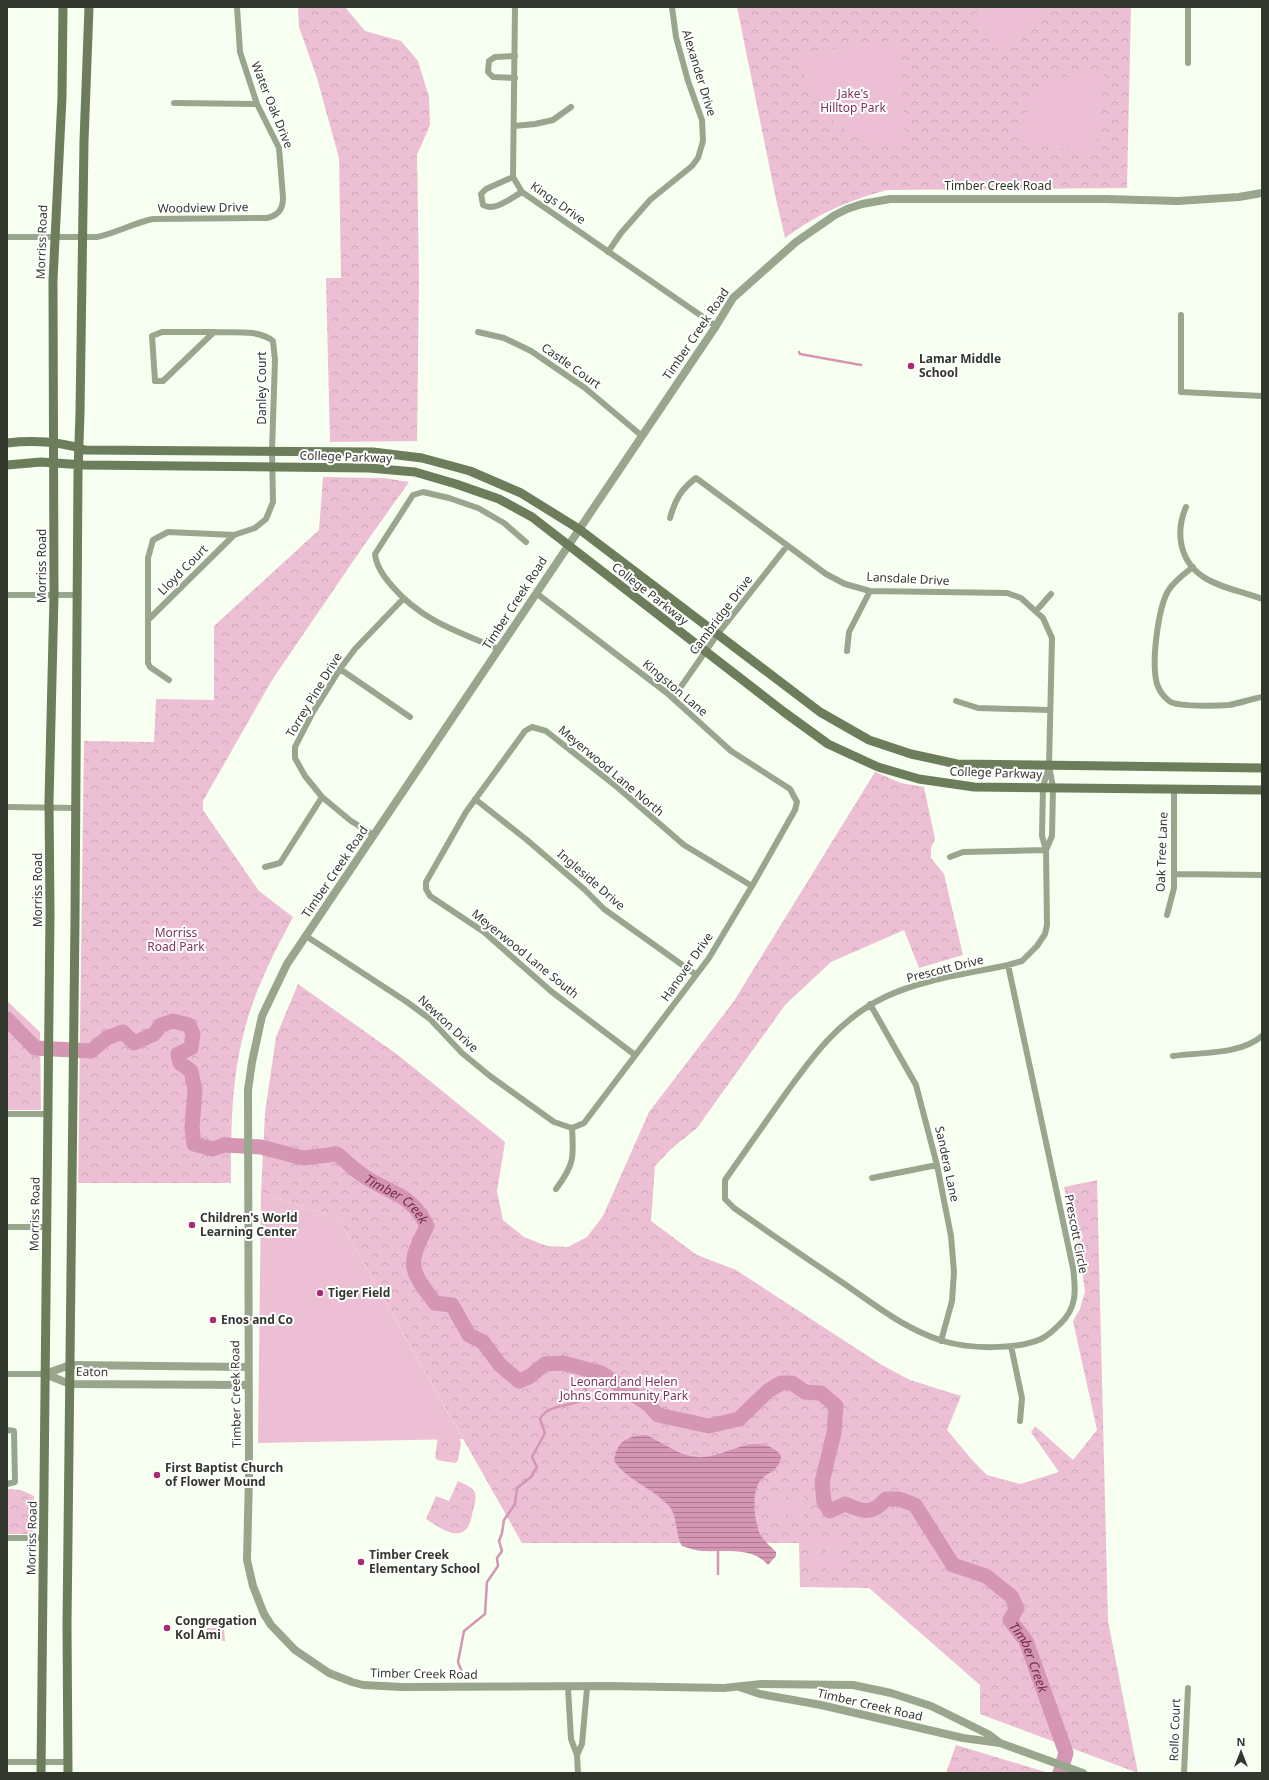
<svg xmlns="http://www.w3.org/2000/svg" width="1269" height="1780" viewBox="0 0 1269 1780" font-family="'Noto Sans',sans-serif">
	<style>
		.park { fill: url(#park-crowns) }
		.pitch { fill: #edbfd4 }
		.water { fill: url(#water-rules) }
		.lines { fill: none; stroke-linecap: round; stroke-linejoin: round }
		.stream { stroke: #d496b3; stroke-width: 2.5 }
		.river { stroke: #d496b3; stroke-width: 15 }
		.minor { stroke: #99a68e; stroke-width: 6 }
		.tertiary { stroke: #99a68e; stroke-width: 8 }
		.secondary { stroke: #6b7d5b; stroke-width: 9 }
		.poi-dot { fill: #aa2874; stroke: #fff; stroke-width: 1.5 }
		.labels { text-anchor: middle; stroke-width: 4; stroke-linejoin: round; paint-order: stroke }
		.street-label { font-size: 12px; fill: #33382e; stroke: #fff }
		.park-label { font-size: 12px; fill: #7c335a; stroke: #fff }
		.poi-label { font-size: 12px; font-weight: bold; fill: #33382e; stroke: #fff; text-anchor: start }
		.water-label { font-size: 13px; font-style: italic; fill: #732a52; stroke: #fff }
	</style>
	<defs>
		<pattern id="park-crowns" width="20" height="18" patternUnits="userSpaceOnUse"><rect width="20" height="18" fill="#edbfd4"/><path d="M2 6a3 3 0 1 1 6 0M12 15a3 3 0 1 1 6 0" fill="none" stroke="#cca5b6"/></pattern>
		<pattern id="water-rules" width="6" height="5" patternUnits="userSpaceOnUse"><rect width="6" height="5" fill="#d496b3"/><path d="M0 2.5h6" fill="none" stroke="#ad7b92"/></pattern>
	</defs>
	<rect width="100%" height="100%" fill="#f7fff0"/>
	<path class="park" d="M298 7H345L365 31 401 41 418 61 429 97 430 125 417 155 419 280 417 441 330 442 326 278H341L339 158 317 78 299 27Z
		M737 7H1131L1127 188 887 190C847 201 819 213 785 238L776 199Z
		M323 477 384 478 409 482 360 551 272 680 203 801V810L259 891 293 917C274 953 254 991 244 1032 231 1081 231 1132 231 1183H78L84 741 154 742 156 699 214 700V626L319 530Z
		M875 772 901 783 924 787 935 839 931 848V858L944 874 963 955 919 968 904 930 831 962 785 1005 697 1128 672 1148 655 1166 651 1221 697 1255 736 1270 880 1364 910 1380 961 1396 947 1430 973 1461 987 1475 1020 1484 1059 1472 1031 1432 1035 1426 1073 1460 1097 1430 1073 1321 1080 1309 1085 1292 1080 1256 1064 1187 1097 1180 1108 1621 1138 1773 980 1714V1685L869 1588 800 1587 799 1543H522L338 1218 261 1193 265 1113 276 1037 298 984 398 1055 505 1142 497 1191 503 1220 524 1237 547 1246 568 1247 587 1237 603 1216 649 1112 734 1001Z
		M7 1001 40 1032 41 1110H7Z
		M438 1436 458 1437 461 1442 458 1461 455 1463 437 1460 435 1457Z
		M458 1481C464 1484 473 1487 475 1493 477 1499 473 1509 472 1515 466 1547 443 1530 426 1519L436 1496 449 1501Z
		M7 1489 21 1490 34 1496 33 1534H7Z
		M207 1628H224L225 1641 206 1639Z
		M956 1745 1049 1773H946Z"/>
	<path class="pitch" d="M975 7H1050L998 50 983 30Z
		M894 41 900 47 905 142C897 142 888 142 880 142 834 137 803 96 799 53Z
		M1083 73 1104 75 1096 146 1089 151 1019 144C1025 101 1041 83 1083 73Z
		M261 1193 338 1218 463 1439 258 1443Z
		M772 1492H786V1522H772Z
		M790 1492H804V1522H790Z
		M808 1541H822V1571H809Z
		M826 1541H840V1571H826Z"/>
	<path class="water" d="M646 1435C662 1442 679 1456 697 1457 726 1460 754 1428 781 1455 781 1470 769 1471 761 1480 751 1490 754 1522 760 1534 764 1541 771 1547 776 1552V1556L768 1565C753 1547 725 1552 703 1551 696 1551 689 1548 682 1546 675 1535 678 1516 669 1506 653 1488 628 1481 614 1461 617 1441 627 1436 646 1435Z"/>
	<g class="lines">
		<path class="stream" d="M799 352 800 354 861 365
			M718 1551V1574
			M462 1672 458 1662 464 1631 485 1614 487 1582 498 1566 497 1558 502 1551 499 1541 502 1533 504 1520 515 1504 517 1488 531 1477 537 1467 532 1457 545 1433 540 1419C550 1402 572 1408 586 1398V1387L601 1373"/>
		<path class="river" id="s1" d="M7 1019 35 1048 91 1051 107 1038 123 1032 134 1043 154 1034 161 1025 173 1021 189 1025 193 1034 191 1048 178 1054 180 1063 191 1071 195 1090 192 1128 194 1144 213 1149 224 1145 261 1147 303 1158 337 1154C345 1160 352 1168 361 1174 388 1194 410 1191 427 1226 407 1266 409 1268 435 1303L452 1305 469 1335 483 1342 500 1365 519 1381 529 1377 545 1364 563 1363 601 1373 648 1404 658 1415 709 1426 739 1419 768 1391 781 1383H792L805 1392 821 1393 836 1406 834 1433 822 1482 824 1502 830 1511 845 1504C863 1512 872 1515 886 1499H899L915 1505 953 1565 986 1576 1011 1596 1017 1608 1010 1620 1026 1641 1066 1753 1060 1773"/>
		<path class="minor" d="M515 7 513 177 522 192 716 326
			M1188 7V63
			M515 56 495 57 489 61 488 72 493 77 515 78
			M174 103 257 104
			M514 126 535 124 553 120 571 107
			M513 177 486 189 481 194 483 205C495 212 511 198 522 192
			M7 237H97C117 233 133 223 153 219L267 218C279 215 283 209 283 197L279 148 257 104 240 52 237 7
			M608 252 621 233 650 200 692 166 698 158 703 141 702 120 688 81 676 37 672 7
			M1181 315V392L1262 396
			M162 332H214L163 381H155L152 336Z
			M478 332 504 338 531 351 585 388 642 436
			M1186 507C1176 530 1178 559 1202 576 1217 587 1244 592 1262 599
			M670 518C675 500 681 489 696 478L826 574 845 584 870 591 1007 593 1021 598 1043 618 1052 638 1049 766 1053 787 1052 836 1046 850
			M1193 567C1184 574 1174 581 1168 591 1158 609 1151 663 1157 684 1159 690 1164 697 1169 701 1176 707 1218 706 1229 705 1240 703 1251 699 1262 697
			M536 593 667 693 731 751 790 789 797 802 795 810 752 886 709 958 584 1123 572 1128
			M7 595H76
			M1036 611 1051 594
			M148 620 234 535
			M499 649C458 632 422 621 392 586 384 577 376 566 375 554L413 495 423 492 449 498 478 508 504 523 526 542
			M847 651 849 632 870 591
			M340 669 410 717
			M169 680 150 667 148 663V558L153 540 168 532 234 535 255 528 266 519 273 502 272 450 275 360 273 341C258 329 233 333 214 332
			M673 698 717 635 787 546
			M956 701 978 708 1049 710
			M475 799 527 840 584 889 604 909 695 974
			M7 807 75 808
			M374 835 351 821 322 797 305 776 295 758V747L313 712 340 669 355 649 403 599
			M950 857 963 852 1046 850
			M265 867 280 863 322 797
			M1174 874 1262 875
			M1167 915 1174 888V789
			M306 936 407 1002 430 1019 462 1053 490 1076 554 1122 572 1128
			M1008 965 1073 1268C1076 1291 1077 1308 1060 1324 1054 1330 1049 1335 1041 1339 1016 1350 969 1349 943 1341 907 1330 876 1306 846 1285 809 1260 771 1234 734 1208L725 1199V1180C743 1154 761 1129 779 1103 809 1061 837 1020 885 997 923 979 967 974 1008 965L1022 961 1037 946 1045 934 1047 925 1046 850 1042 836 1043 787 1049 766
			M870 1004 916 1085 937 1165 951 1236 954 1272 952 1301 941 1341
			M635 1055 552 992 484 932 430 896 426 889V882L466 812 525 731 532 727 546 731 617 787 684 845 752 886
			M1173 1056C1202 1052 1240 1055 1262 1036
			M7 1114H48
			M872 1178 937 1165
			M556 1189C574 1165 574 1158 572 1128
			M7 1227H47
			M1011 1346 1022 1398 1020 1421
			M7 1374H45
			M7 1430 14 1431 15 1482 7 1484
			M7 1538H44
			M568 1688 571 1739 577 1755 578 1773
			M577 1755 582 1744 587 1688
			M7 1762H68
			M1184 1773 1188 1688"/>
		<path class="tertiary" d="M45 1374 70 1384 248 1385
			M45 1374 70 1365 248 1367
			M739 1687 760 1694 821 1705 963 1738 1000 1743 1083 1773
			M1000 1743 988 1734 931 1706 891 1693 853 1685 761 1684 724 1688 609 1686 402 1687 363 1685 352 1682 329 1673 295 1650 271 1625 264 1614 253 1586 247 1560 249 1476 248 1090 252 1062 262 1016 287 964 716 326 733 298 796 242 835 215 847 209 862 204 890 199H1105L1178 201 1239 197 1262 193"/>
		<path class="secondary" d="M7 443C34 440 59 441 85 450L373 452 422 458 470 471 521 493 579 529 820 712 869 740 911 754 957 764 1262 768
			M7 465 41 462 84 465 369 468 415 472 456 484 499 499 532 517 784 712 828 744 878 767 919 779 974 787 1262 790
			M41 1773 50 914 49 801 54 596 53 280 62 97 63 7
			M68 1773 67 1625 75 919 78 472 80 413 84 141 89 7"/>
	</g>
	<g class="poi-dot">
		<circle cx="911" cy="366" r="4"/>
		<circle cx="192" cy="1225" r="4"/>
		<circle cx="320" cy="1293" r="4"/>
		<circle cx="213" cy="1320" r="4"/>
		<circle cx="157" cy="1475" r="4"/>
		<circle cx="361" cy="1562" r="4"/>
		<circle cx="167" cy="1628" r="4"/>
	</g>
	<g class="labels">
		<g class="street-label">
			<text transform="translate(699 73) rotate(73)" y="4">Alexander Drive</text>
			<text transform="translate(272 105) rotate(68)" y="4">Water Oak Drive</text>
			<text x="998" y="190">Timber Creek Road</text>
			<text transform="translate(558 203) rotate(35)" y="4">Kings Drive</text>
			<text transform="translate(203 208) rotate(-1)" y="4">Woodview Drive</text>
			<text transform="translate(42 242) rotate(-88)" y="4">Morriss Road</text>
			<text transform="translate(696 334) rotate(-56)" y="4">Timber Creek Road</text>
			<text transform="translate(571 366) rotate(35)" y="4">Castle Court</text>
			<text transform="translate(262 388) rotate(-90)" y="4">Danley Court</text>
			<text transform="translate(346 457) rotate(2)" y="4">College Parkway</text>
			<text transform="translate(42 566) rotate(-90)" y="4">Morriss Road</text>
			<text transform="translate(183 570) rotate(-45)" y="4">Lloyd Court</text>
			<text transform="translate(908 579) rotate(3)" y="4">Lansdale Drive</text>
			<text transform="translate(650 594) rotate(38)" y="4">College Parkway</text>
			<text transform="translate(515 603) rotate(-57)" y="4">Timber Creek Road</text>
			<text transform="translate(721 615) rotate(-53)" y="4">Cambridge Drive</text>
			<text transform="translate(675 688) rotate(40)" y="4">Kingston Lane</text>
			<text transform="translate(314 695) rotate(-59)" y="4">Torrey Pine Drive</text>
			<text transform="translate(611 771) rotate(40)" y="4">Meyerwood Lane North</text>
			<text transform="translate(996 773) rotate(2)" y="4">College Parkway</text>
			<text transform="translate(1162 852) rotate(-88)" y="4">Oak Tree Lane</text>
			<text transform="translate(335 872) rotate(-56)" y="4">Timber Creek Road</text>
			<text transform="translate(591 880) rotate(41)" y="4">Ingleside Drive</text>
			<text transform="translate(38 890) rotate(-90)" y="4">Morriss Road</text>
			<text transform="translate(525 954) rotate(39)" y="4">Meyerwood Lane South</text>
			<text transform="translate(687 967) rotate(-55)" y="4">Hanover Drive</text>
			<text transform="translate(945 969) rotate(-14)" y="4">Prescott Drive</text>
			<text transform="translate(448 1024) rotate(43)" y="4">Newton Drive</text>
			<text transform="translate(947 1164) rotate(78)" y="4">Sandera Lane</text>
			<text transform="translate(35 1214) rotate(-89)" y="4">Morriss Road</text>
			<text transform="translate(1076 1234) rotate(79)" y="4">Prescott Circle</text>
			<text transform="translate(92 1372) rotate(1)" y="4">Eaton</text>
			<text transform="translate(236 1394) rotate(-91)" y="4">Timber Creek Road</text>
			<text transform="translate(32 1538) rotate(-89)" y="4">Morriss Road</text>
			<text transform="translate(424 1674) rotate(1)" y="4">Timber Creek Road</text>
			<text transform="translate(870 1705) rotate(13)" y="4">Timber Creek Road</text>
			<text transform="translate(1175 1730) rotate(-88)" y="4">Rollo Court</text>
		</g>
		<g class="park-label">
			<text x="853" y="98">Jake's<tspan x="853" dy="14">Hilltop Park</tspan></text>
			<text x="176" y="937">Morriss<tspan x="176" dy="14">Road Park</tspan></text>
			<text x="624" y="1386">Leonard and Helen<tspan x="624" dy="14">Johns Community Park</tspan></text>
		</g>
		<g class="poi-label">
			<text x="919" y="363">Lamar Middle<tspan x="919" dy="14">School</tspan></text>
			<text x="200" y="1222">Children's World<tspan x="200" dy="14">Learning Center</tspan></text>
			<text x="328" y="1297">Tiger Field</text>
			<text x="221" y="1324">Enos and Co</text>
			<text x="165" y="1472">First Baptist Church<tspan x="165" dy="14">of Flower Mound</tspan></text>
			<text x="369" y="1559">Timber Creek<tspan x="369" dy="14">Elementary School</tspan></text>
			<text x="175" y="1625">Congregation<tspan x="175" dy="14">Kol Ami</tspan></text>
		</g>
		<g class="water-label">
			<text dy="5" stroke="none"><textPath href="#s1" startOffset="568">Timber Creek</textPath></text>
			<text dy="5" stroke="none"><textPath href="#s1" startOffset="1586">Timber Creek</textPath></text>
		</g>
	</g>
	<rect width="1269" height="1780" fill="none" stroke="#33382e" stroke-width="16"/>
	<g transform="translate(1241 1752)" stroke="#ffffff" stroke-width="3" paint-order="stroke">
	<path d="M0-3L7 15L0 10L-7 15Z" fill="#33382e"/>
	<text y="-6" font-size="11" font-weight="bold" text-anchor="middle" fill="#33382e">N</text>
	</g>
</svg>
